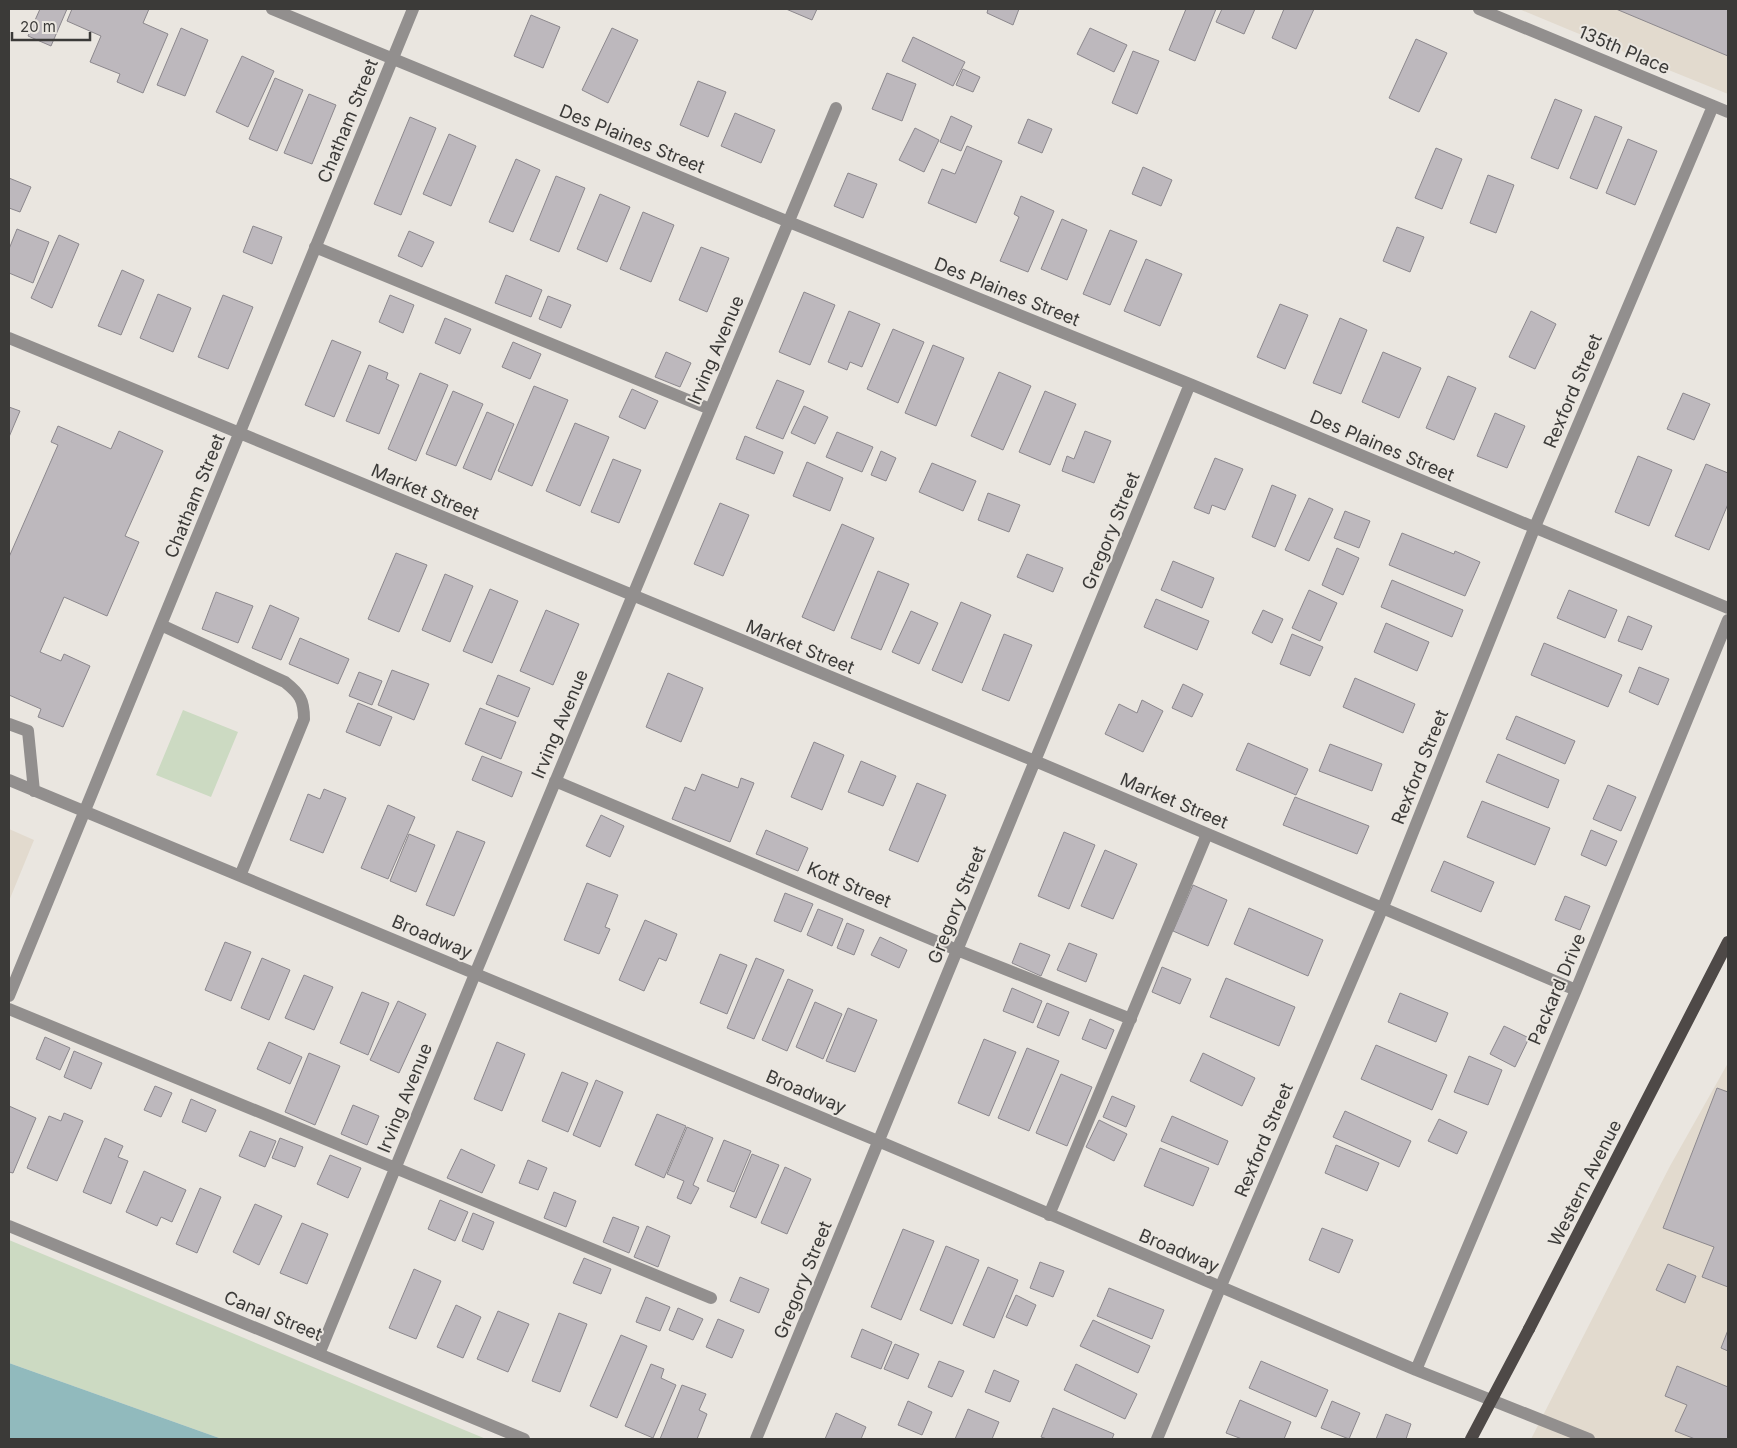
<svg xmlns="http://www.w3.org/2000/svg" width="1737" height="1448" viewBox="0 0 1737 1448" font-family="Inter,sans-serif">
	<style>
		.built { fill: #e2dace }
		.green { fill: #ccdac2 }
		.water { fill: #91babd }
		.building { fill: #bdb8bd; stroke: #8c888d }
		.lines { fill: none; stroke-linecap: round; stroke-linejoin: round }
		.minor { stroke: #928f8e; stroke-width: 12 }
		.major { stroke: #4e4947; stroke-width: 12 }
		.major-bridge { stroke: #4e4947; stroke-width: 12 }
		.labels { text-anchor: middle; stroke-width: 4; stroke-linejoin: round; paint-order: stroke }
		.street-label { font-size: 18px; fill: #3b3a38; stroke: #eae6e0 }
	</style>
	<rect width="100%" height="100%" fill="#eae6e0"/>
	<path class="built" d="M1519 9H1728V94L1572 31Z
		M9 829 34 840 9 901Z
		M1728 1063V1439H1531L1670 1166Z"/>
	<path class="green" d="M183 710 238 732 211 797 156 775Z
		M9 1240 486 1439H222L9 1363Z"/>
	<path class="water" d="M9 1363 222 1439H9Z"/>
	<path class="building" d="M40 9H67L51 46 28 36Z
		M72 9H149L143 23 168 34 143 93 117 82 120 74 90 62 101 36 67 21Z
		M786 9H817L812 20Z
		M988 9H1019L1013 25 987 13Z
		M1186 9H1216L1195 61 1169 50Z
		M1222 9H1255L1244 34 1216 22Z
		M1284 9H1314L1296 49 1272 38Z
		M1616 9H1728V56Z
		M531 15 560 27 543 68 514 56Z
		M181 28 208 40 185 96 157 85Z
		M612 28 638 40 608 103 582 90Z
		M1090 28 1127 45 1114 72 1077 54Z
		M913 37 965 62 953 86 902 61Z
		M1416 39 1447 53 1419 112 1389 98Z
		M1133 51 1159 61 1137 114 1112 103Z
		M242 56 274 71 248 127 216 112Z
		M963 69 980 77 973 92 956 85Z
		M887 73 916 84 902 121 872 109Z
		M275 78 303 90 277 151 249 139Z
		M698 81 726 92 708 137 680 125Z
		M309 94 336 105 312 164 284 153Z
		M1555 99 1582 110 1558 169 1531 158Z
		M735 113 775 130 761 163 721 146Z
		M951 116 972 126 961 151 940 142Z
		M1595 116 1622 127 1597 189 1570 178Z
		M410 117 436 128 401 215 374 204Z
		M1028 119 1052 129 1042 153 1018 143Z
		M915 128 939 140 924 172 899 160Z
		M449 134 476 146 451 206 423 194Z
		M1628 139 1657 151 1635 205 1606 193Z
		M967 146 1002 161 976 223 928 203 942 169 955 174Z
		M1436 148 1462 159 1442 209 1415 198Z
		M516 159 540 170 513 232 489 222Z
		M1143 167 1172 180 1161 206 1132 194Z
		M848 173 877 184 863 218 834 206Z
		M1488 175 1514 185 1496 233 1470 223Z
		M556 176 585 188 559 252 530 240Z
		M9 178 31 187 20 212 9 208Z
		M600 194 630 207 607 262 577 249Z
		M1021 196 1054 211 1028 272 1000 261 1019 217 1014 214Z
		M643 212 674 225 651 282 620 269Z
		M1062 219 1087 230 1067 280 1041 269Z
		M253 226 282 237 272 264 243 252Z
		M1397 227 1424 237 1410 272 1383 261Z
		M17 229 49 242 33 283 9 273V249Z
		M1110 230 1137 241 1110 305 1083 294Z
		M409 231 434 242 422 267 398 256Z
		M59 235 79 244 52 308 31 298Z
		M701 247 729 258 707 312 679 300Z
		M1146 259 1182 274 1160 326 1124 311Z
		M122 270 144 280 121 335 98 326Z
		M506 275 542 290 531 317 495 303Z
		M804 292 835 305 810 365 779 352Z
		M158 294 191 308 173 352 140 338Z
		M223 295 253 307 228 369 198 357Z
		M390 295 414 305 403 333 379 322Z
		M548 296 571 305 561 328 539 319Z
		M1280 304 1308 315 1285 369 1257 357Z
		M849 311 880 324 862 367 850 362 847 370 828 362Z
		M1531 311 1556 324 1535 369 1509 357Z
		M445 318 471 329 460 354 435 343Z
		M1340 318 1367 330 1341 394 1313 383Z
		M893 329 924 342 898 403 867 389Z
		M332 340 361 352 334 417 305 405Z
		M513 342 541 354 530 379 502 367Z
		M933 345 964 358 936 426 905 413Z
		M666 352 691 363 680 387 655 377Z
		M1383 352 1421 368 1399 418 1362 402Z
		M369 365 388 373 386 379 399 385 379 434 346 421Z
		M999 372 1031 386 1003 450 971 436Z
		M420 373 448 385 416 461 388 449Z
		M1448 376 1476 388 1454 440 1426 428Z
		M777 380 804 391 783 439 756 428Z
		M534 386 568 400 532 486 498 471Z
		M632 389 658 401 645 429 619 417Z
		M453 391 483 404 456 466 426 454Z
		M1045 391 1076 404 1050 465 1019 452Z
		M1683 393 1710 404 1694 440 1667 429Z
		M804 406 828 417 815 444 791 433Z
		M9 407 20 411 9 437Z
		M487 412 514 424 491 480 463 468Z
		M1495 413 1525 426 1507 468 1477 456Z
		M575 423 609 437 580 506 546 491Z
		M58 426 111 449 119 431 163 451 125 536 139 542 107 616 64 597 40 652 61 661 64 654 90 666 63 727 38 717 41 709 9 695V557L58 445 51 442Z
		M1085 431 1111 441 1094 483 1062 471 1067 456 1074 459Z
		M837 432 873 447 862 472 826 457Z
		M745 436 783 452 774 474 736 459Z
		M881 451 896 458 886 481 871 475Z
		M1638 456 1672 470 1649 526 1615 512Z
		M1215 458 1243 469 1225 510 1212 505 1209 514 1194 508Z
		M613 459 641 470 619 523 591 512Z
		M807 462 843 478 830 511 793 496Z
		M932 463 976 481 963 511 919 492Z
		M1706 464 1728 473V504L1709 550 1675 536Z
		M1272 485 1296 495 1275 547 1252 537Z
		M988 493 1020 505 1009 532 978 520Z
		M1309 498 1333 509 1309 561 1285 550Z
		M720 503 749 515 723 576 694 564Z
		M1345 511 1370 521 1359 548 1334 538Z
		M842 524 874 538 834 631 802 617Z
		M1402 533 1454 554 1455 551 1480 562 1465 596 1389 565Z
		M1337 548 1359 558 1343 595 1322 585Z
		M396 553 427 565 399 632 368 619Z
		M1027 554 1063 568 1053 592 1017 577Z
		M1173 561 1214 578 1202 608 1161 590Z
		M878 571 909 584 881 650 851 638Z
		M445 574 473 586 450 642 422 630Z
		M1392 580 1463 610 1452 637 1381 607Z
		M490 589 518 601 492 663 463 651Z
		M1309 590 1337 603 1320 641 1292 628Z
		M1569 590 1617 610 1605 638 1557 618Z
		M216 592 253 606 238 643 202 629Z
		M1156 599 1209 621 1197 650 1144 627Z
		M961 602 991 615 962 683 932 670Z
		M270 605 299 618 281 660 252 648Z
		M546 610 579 624 553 685 520 671Z
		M1263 610 1283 619 1272 643 1252 633Z
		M911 611 938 623 919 664 892 652Z
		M1628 616 1652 626 1642 650 1618 641Z
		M1386 623 1429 642 1417 671 1374 652Z
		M1004 634 1032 645 1009 701 982 690Z
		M1292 634 1323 647 1310 676 1280 664Z
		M300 638 349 659 338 684 289 664Z
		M1544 643 1622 675 1608 707 1531 675Z
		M1639 667 1669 679 1658 705 1629 692Z
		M392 670 429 684 414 720 378 705Z
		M359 672 382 681 372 705 349 696Z
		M668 673 703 688 681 742 646 727Z
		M498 675 530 688 518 717 486 704Z
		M1355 678 1415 704 1403 733 1343 707Z
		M1183 684 1203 694 1192 717 1172 708Z
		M1142 700 1163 711 1143 752 1105 734 1119 704 1137 713Z
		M358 703 392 717 380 746 346 732Z
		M480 708 516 722 501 759 465 744Z
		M1516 716 1575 741 1565 764 1506 739Z
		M814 742 844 755 822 810 791 797Z
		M1248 743 1308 769 1296 795 1236 770Z
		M1330 744 1382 764 1372 791 1319 771Z
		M1498 754 1559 780 1548 808 1486 782Z
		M482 756 522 772 512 797 472 780Z
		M861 761 896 776 883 806 848 792Z
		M702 774 738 788 741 778 754 783 730 842 672 819 685 787 695 791Z
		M917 783 946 795 918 862 889 850Z
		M1608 785 1636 797 1621 831 1593 819Z
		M324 789 346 798 323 853 290 840 308 794 320 799Z
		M1295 797 1369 826 1357 854 1283 825Z
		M1482 801 1550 828 1535 865 1467 837Z
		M388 805 415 817 388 879 361 868Z
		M601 815 624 826 610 857 586 846Z
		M766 830 808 848 798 871 756 854Z
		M1591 830 1617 841 1606 866 1581 855Z
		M457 831 485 842 454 916 426 905Z
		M1064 832 1095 845 1069 909 1038 896Z
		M409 834 435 845 416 892 390 881Z
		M1105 850 1137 864 1113 919 1081 906Z
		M1444 861 1494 882 1481 912 1431 891Z
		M587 883 618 895 605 927 610 929 599 954 564 940Z
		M1193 885 1227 900 1208 946 1173 931Z
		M785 893 813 904 801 932 774 921Z
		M1565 896 1590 906 1580 930 1555 920Z
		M1249 908 1323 940 1308 976 1234 944Z
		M818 909 843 919 832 946 807 935Z
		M645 920 677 934 666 961 659 958 644 991 619 980Z
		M847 923 864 930 854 955 837 948Z
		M880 937 907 950 899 968 871 955Z
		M225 942 251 952 231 1001 205 990Z
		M1020 943 1050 955 1041 976 1012 963Z
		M1069 943 1097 954 1086 982 1057 970Z
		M720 954 747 965 727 1014 700 1003Z
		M262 958 290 970 269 1020 241 1008Z
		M756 958 784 970 754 1039 727 1028Z
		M1162 967 1191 979 1180 1004 1152 992Z
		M304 975 333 987 314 1030 285 1018Z
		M1226 978 1295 1007 1279 1046 1210 1017Z
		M788 979 813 990 787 1051 762 1040Z
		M1012 988 1042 1001 1033 1023 1003 1011Z
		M362 992 389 1003 368 1055 340 1043Z
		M1400 993 1448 1013 1436 1042 1388 1022Z
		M398 1001 426 1014 399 1073 370 1060Z
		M815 1002 842 1014 823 1059 796 1047Z
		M1047 1003 1069 1012 1059 1036 1037 1027Z
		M848 1008 877 1020 855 1072 826 1061Z
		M1090 1019 1114 1030 1106 1049 1082 1039Z
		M1504 1026 1529 1038 1515 1067 1490 1054Z
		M45 1037 70 1048 60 1070 36 1059Z
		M984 1039 1016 1052 989 1116 958 1103Z
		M269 1042 302 1057 290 1084 257 1069Z
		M497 1042 525 1054 502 1111 474 1099Z
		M1376 1045 1447 1075 1432 1110 1361 1079Z
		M1027 1048 1059 1061 1029 1131 998 1118Z
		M74 1051 102 1063 91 1089 64 1077Z
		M309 1053 340 1066 315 1125 285 1112Z
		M1203 1053 1255 1078 1242 1106 1190 1081Z
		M1469 1056 1502 1070 1488 1105 1454 1092Z
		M562 1072 588 1083 568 1132 542 1121Z
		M1061 1074 1092 1087 1067 1146 1036 1133Z
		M596 1080 623 1092 600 1147 573 1135Z
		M155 1086 172 1093 161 1117 144 1110Z
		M1717 1088 1728 1092V1287L1702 1277 1714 1247 1663 1228Z
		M1112 1096 1135 1106 1126 1127 1103 1117Z
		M191 1099 216 1110 206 1132 182 1122Z
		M353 1105 379 1116 367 1145 341 1134Z
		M9 1106 36 1118 13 1173 9 1172Z
		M1345 1111 1411 1141 1399 1167 1333 1137Z
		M64 1113 83 1121 57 1181 27 1168 49 1116 61 1121Z
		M657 1114 686 1126 664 1178 635 1165Z
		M1172 1116 1228 1141 1218 1165 1161 1141Z
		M1439 1119 1467 1132 1457 1154 1428 1141Z
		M1099 1120 1127 1134 1114 1161 1086 1147Z
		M687 1127 713 1138 693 1185 699 1188 691 1204 677 1198 684 1181 667 1174Z
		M250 1131 276 1141 265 1167 239 1156Z
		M105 1138 123 1146 118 1157 128 1161 111 1204 83 1192Z
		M280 1138 303 1147 295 1167 272 1158Z
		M724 1140 751 1151 734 1192 707 1181Z
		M1336 1145 1379 1163 1367 1191 1325 1173Z
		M1160 1148 1209 1168 1193 1206 1144 1186Z
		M461 1149 495 1165 482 1193 447 1178Z
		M752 1154 779 1165 756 1218 730 1207Z
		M330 1155 361 1168 348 1198 317 1184Z
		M528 1160 547 1168 538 1190 519 1183Z
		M785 1167 811 1179 787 1234 761 1223Z
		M144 1171 186 1190 172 1222 161 1217 157 1226 126 1212Z
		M200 1188 221 1197 197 1253 176 1244Z
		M554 1192 576 1201 566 1227 544 1218Z
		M440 1200 468 1212 455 1241 428 1229Z
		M255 1204 282 1216 259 1265 233 1252Z
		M473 1213 494 1222 483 1250 462 1241Z
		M613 1217 639 1227 629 1253 603 1242Z
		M302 1223 328 1234 307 1284 280 1273Z
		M647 1226 670 1236 658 1267 634 1257Z
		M1322 1228 1353 1240 1339 1273 1309 1260Z
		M903 1229 934 1241 901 1320 871 1307Z
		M946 1246 979 1260 952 1324 920 1310Z
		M584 1258 611 1269 601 1294 573 1283Z
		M1040 1262 1064 1271 1053 1297 1030 1288Z
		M1668 1264 1696 1276 1685 1303 1656 1290Z
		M988 1267 1018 1280 994 1338 963 1325Z
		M414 1269 441 1281 416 1339 389 1328Z
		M740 1277 769 1289 759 1313 730 1301Z
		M1109 1288 1164 1310 1152 1339 1097 1316Z
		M1016 1295 1036 1305 1027 1326 1006 1317Z
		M646 1297 670 1307 660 1331 636 1322Z
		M456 1305 481 1317 463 1358 437 1347Z
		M678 1308 703 1319 693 1340 669 1330Z
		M498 1311 529 1324 508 1372 477 1359Z
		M559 1313 587 1324 560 1392 532 1381Z
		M718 1319 744 1330 732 1358 706 1347Z
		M1093 1320 1150 1346 1138 1373 1080 1346Z
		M862 1329 892 1342 881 1369 851 1357Z
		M1728 1330V1351L1721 1348Z
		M621 1335 647 1346 617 1418 590 1406Z
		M895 1344 919 1354 908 1379 884 1369Z
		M939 1361 964 1371 952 1397 928 1387Z
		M1261 1361 1328 1390 1316 1417 1249 1388Z
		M651 1364 664 1369 661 1378 676 1385 653 1438 625 1426Z
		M1076 1364 1137 1394 1125 1419 1064 1390Z
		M1677 1366 1728 1387V1439H1695L1675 1431 1687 1405 1665 1396Z
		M994 1370 1019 1381 1010 1402 985 1392Z
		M682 1385 706 1394 699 1410 707 1414 697 1439H660Z
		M1240 1400 1291 1422 1284 1439H1242L1226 1433Z
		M908 1401 932 1412 922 1435 898 1425Z
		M1332 1401 1360 1413 1349 1439 1321 1428Z
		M1053 1408 1114 1434 1112 1439H1047L1041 1437Z
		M968 1409 999 1422 992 1439H955Z
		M836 1413 866 1427 861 1439H825Z
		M1386 1414 1411 1424 1406 1439H1376Z"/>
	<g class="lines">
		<path class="minor" d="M272 9 789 222 1190 384 1728 608
			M1479 9 1728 112
			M315 247 710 409
			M9 338 1035 761 1576 990
			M161 625 285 682C300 694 304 700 304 719L240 876
			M9 724 28 731 34 791
			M9 780 878 1141 1416 1370 1589 1439
			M555 781 957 950 1131 1019
			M9 996 413 9
			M9 1009 711 1298
			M1049 1215 1207 834
			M9 1226 524 1439
			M319 1354 475 974 836 108
			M1416 1370 1576 990 1728 620
			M756 1439 1190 384
			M1157 1439 1220 1288 1383 907 1534 529 1713 106"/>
		<path class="major" d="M1529 1329 1728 942"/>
		<path class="major-bridge" d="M1471 1439 1529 1329"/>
	</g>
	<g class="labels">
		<g class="street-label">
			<text transform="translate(1624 50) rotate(23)" y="6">135th Place</text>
			<text transform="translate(348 121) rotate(-68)" y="6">Chatham Street</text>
			<text transform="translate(632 139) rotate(22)" y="6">Des Plaines Street</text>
			<text transform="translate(1007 292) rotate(22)" y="6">Des Plaines Street</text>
			<text transform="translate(716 350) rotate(-67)" y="6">Irving Avenue</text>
			<text transform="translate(1573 391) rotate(-67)" y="6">Rexford Street</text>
			<text transform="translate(1382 446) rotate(23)" y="6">Des Plaines Street</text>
			<text transform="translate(425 492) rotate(23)" y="6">Market Street</text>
			<text transform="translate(195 496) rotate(-68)" y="6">Chatham Street</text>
			<text transform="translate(1111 531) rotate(-68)" y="6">Gregory Street</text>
			<text transform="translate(800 647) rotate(22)" y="6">Market Street</text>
			<text transform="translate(560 724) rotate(-67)" y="6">Irving Avenue</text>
			<text transform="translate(1420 767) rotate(-68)" y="6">Rexford Street</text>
			<text transform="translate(1174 801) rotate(23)" y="6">Market Street</text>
			<text transform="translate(849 885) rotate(23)" y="6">Kott Street</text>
			<text transform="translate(957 905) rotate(-68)" y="6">Gregory Street</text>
			<text transform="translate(432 937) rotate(23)" y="6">Broadway</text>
			<text transform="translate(1557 989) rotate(-67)" y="6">Packard Drive</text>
			<text transform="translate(806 1092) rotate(23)" y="6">Broadway</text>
			<text transform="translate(405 1098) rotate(-68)" y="6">Irving Avenue</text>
			<text transform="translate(1264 1140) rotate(-67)" y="6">Rexford Street</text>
			<text transform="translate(1585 1183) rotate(-63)" y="6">Western Avenue</text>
			<text transform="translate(1179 1251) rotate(23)" y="6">Broadway</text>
			<text transform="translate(803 1280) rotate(-68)" y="6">Gregory Street</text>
			<text transform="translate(273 1316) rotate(22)" y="6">Canal Street</text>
		</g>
	</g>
	<rect width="1737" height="1448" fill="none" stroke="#3b3a38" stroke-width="20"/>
	<path d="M12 32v8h78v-8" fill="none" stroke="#3b3a38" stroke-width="2.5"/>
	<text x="20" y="32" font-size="15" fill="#3b3a38" stroke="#eae6e0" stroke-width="4" paint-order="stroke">20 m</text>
</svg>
